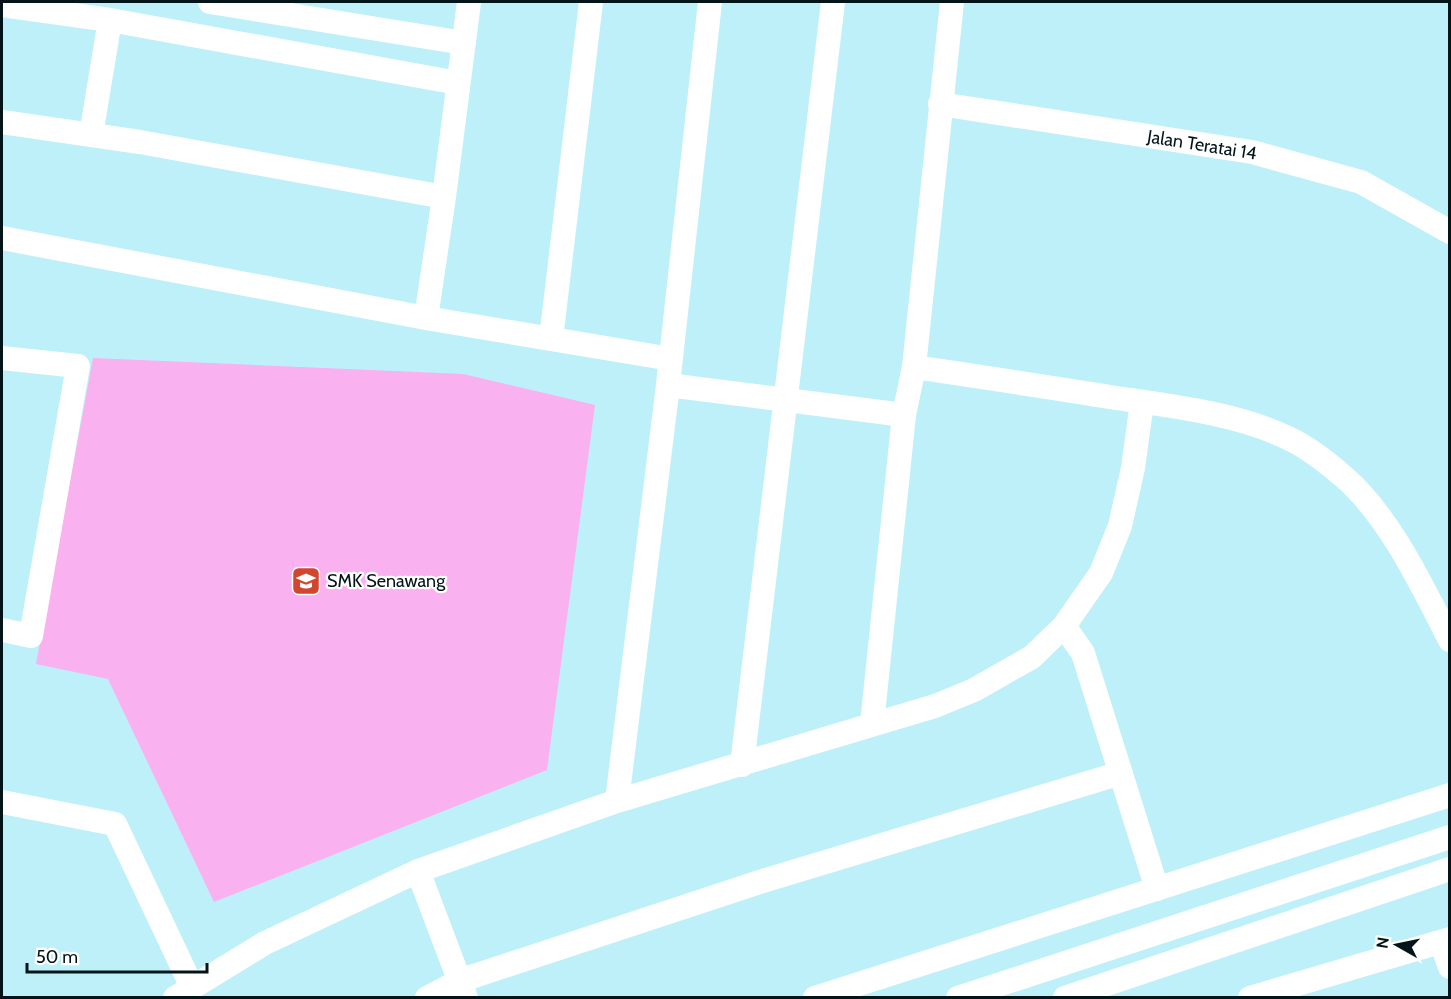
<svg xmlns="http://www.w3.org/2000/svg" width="1451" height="999" viewBox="0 0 1451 999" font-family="Cabin,sans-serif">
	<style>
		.green { fill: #fab1ef }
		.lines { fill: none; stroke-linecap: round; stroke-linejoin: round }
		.minor { stroke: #fff; stroke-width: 24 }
		.labels { text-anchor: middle; stroke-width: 4.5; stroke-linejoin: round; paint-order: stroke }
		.street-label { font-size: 18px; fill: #031519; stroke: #fff }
		.poi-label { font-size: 18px; fill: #031519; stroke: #fff; text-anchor: start }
	</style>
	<rect width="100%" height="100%" fill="#bef0fa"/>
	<path class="green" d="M93 358 463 374 595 405 547 770 214 902 108 679 36 664Z"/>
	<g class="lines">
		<path class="minor" d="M210 2 464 43
			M2 5 110 20 458 83
			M940 104 1252 152 1361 182 1450 232
			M2 122 140 142 444 197
			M91 135 110 20
			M2 238 426 318 671 359
			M426 318 444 197 469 2
			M551 339 591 2
			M2 358 78 366 31 636 2 630
			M914 367C981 377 1049 387 1116 398 1172 406 1241 414 1292 440 1310 449 1329 464 1344 477 1390 517 1422 586 1450 640
			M668 385 904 415
			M1064 626 1083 653 1157 889
			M872 724 904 415 914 367 952 2
			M742 765 833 2
			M617 801 668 385 710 2
			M2 802 115 824 192 987
			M1441 942 1450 967
			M175 998 265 943 418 871
			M427 998 459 981 766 880 1121 773
			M466 998 418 871 617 801 935 706 974 690 1032 657 1064 626 1101 573 1120 526 1133 468 1142 402
			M815 998 1450 795
			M958 998 1450 837
			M1065 998 1450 869
			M1250 998 1450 939"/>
	</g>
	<defs>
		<g id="school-square" transform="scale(1.5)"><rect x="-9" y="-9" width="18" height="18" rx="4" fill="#d2462f" stroke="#fff"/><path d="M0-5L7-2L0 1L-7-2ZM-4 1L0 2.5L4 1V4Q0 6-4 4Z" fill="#fff"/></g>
	</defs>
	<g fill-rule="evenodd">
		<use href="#school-square" x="306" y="581"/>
	</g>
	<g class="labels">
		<g class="street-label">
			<text transform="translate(1202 145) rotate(9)" y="6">Jalan Teratai 14</text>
		</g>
		<g class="poi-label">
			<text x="327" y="587">SMK Senawang</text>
		</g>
	</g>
	<rect width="1451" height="999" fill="none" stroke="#031519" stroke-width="6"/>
	<g transform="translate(1397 945) rotate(279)" stroke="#ffffff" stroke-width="4.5" paint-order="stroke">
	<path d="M0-4.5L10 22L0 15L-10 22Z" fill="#031519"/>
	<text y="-9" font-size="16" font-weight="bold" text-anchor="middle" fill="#031519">N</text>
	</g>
	<path d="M27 963v9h180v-9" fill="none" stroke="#031519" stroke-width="3"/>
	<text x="36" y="963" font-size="18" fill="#031519" stroke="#ffffff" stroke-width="4.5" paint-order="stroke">50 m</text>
</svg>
